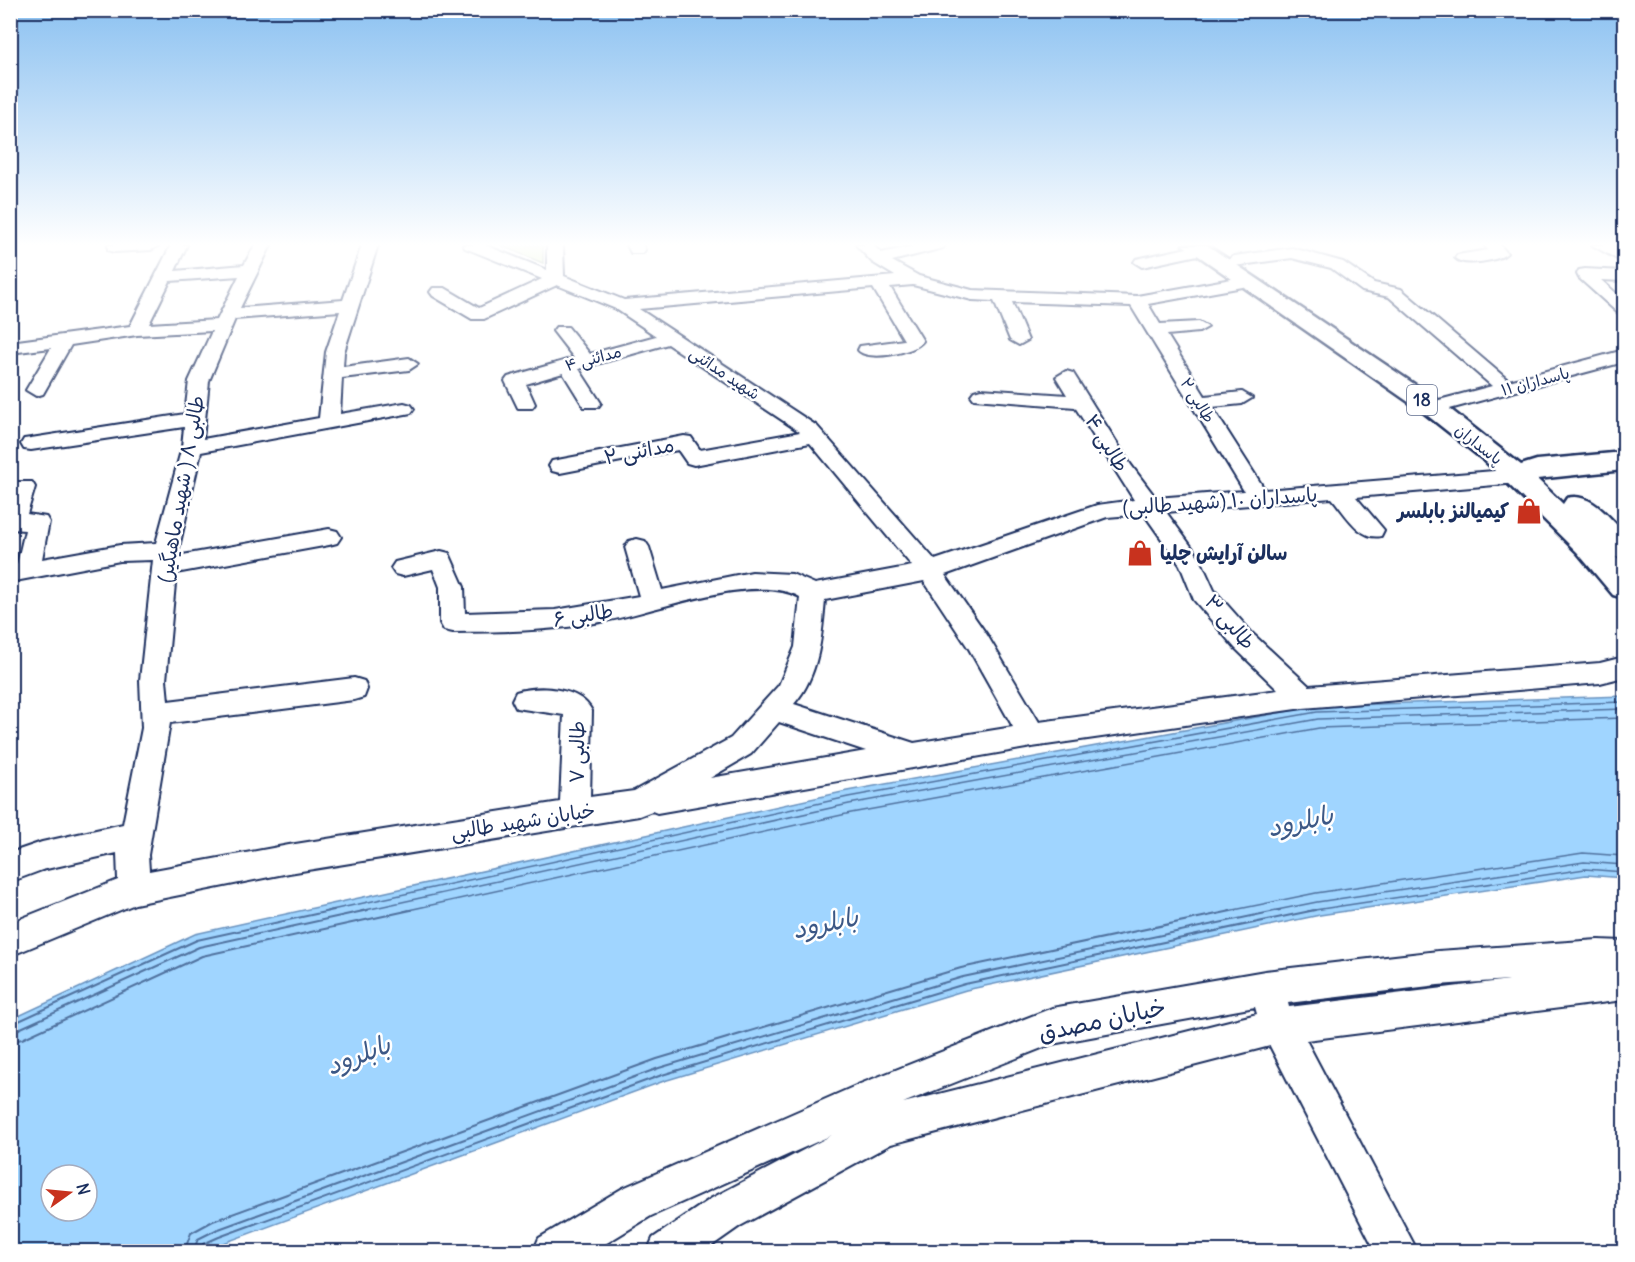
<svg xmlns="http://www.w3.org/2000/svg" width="1635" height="1262" viewBox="0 0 1635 1262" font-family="Delius,'Playpen Sans Arabic',sans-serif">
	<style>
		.green { fill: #cbe69d; stroke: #738a7e; stroke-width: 1.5 }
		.water { fill: #a0d5ff; stroke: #6b93bf; stroke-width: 1.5; fill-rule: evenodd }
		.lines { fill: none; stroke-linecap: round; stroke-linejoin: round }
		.shore-far1 { stroke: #50719e; stroke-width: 1.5 }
		.shore { stroke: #50719e; stroke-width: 2 }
		.minor-casing { stroke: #1b2f5e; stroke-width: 4 }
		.major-casing { stroke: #1b2f5e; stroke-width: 5 }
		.minor { fill: #fff; fill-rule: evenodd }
		.major { fill: #fff; fill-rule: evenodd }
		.labels { text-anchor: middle; stroke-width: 5; stroke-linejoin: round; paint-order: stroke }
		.far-street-label { font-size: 16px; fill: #1b2f5e; stroke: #fff }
		.shield { fill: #fff; stroke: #5f6d8e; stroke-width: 1.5 }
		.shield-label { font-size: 18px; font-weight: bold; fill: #1b2f5e }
		.street-label { font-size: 20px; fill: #1b2f5e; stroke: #fff }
		.poi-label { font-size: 20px; font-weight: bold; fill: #1b2f5e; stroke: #fff; text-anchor: end }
		.near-street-label { font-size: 24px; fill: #1b2f5e; stroke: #fff }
		.near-water-label { font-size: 26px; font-style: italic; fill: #3c5886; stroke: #fff }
	</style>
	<rect width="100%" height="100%" fill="#fff"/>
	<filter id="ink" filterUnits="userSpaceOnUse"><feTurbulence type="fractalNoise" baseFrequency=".0167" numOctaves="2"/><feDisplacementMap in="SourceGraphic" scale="12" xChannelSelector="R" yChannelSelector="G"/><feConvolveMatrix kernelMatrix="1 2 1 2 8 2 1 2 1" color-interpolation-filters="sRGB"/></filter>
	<g filter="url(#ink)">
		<path class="green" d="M500 245H543V263Z"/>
		<path class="water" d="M1624 696V878L1586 875 1320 915 966 990 664 1081 202 1251H11L10 1020 195 934 847 791 1317 706ZM51 1175H87V1211H51Z"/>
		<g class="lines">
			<path class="shore-far1" d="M327 911 848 797 1317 712 1624 702
				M361 911 849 804 1318 719 1624 709
				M404 911 851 813 1319 728 1624 718
				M1229 911 1316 893 1583 853 1624 856
				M1272 911 1317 902 1584 862 1624 865
				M1308 911 1585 869 1624 872"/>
			<path class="shore" d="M10 1025 197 940 334 910
				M10 1033 199 947 368 910
				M10 1042 22 1039 202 956 411 910
				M184 1252 191 1233 213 1221 657 1059 961 968 1236 910
				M193 1252 198 1239 216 1230 659 1068 963 977 1280 910
				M201 1252 203 1244 219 1237 662 1075 965 984 1315 910"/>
			<g class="minor-casing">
				<path id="minor" d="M108 245H159L151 250 114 252 108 250Z
					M171 245H187L175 271 244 265 255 245H271L240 308 343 300 362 245H378L344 352 343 367 409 358 418 364 409 370 342 378 340 414 404 403 411 405 414 409 411 413 201 452 177 556 329 529 337 531 341 537 337 543 329 545 176 573 166 680 168 701 354 678 364 681 367 689 364 697 354 700 170 723 148 855 149 871 289 845 560 802 564 715 516 708 512 700 516 692C540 685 580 687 592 711L590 797 634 791 731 738 779 685 795 647 800 597C752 571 649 615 595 623 548 631 500 632 453 632L444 630 440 623V587L433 569 403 576 395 574 391 568 395 562 441 551 449 553 464 587 465 613 555 610 639 596 625 547 629 541 637 539 645 541 649 547 662 590 752 572 792 574 815 584 912 566 810 443 694 465 687 463 678 450 560 473 552 471 549 466 552 461 684 436 691 437 700 450 800 432 668 344 579 369 601 403 598 407H584L563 373 526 384 535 404 532 408H518L505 381 508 377 574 358 553 331 556 327H568L590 354 656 336 616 309 557 285 484 319H472L433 296 430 292 433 288H445L479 308 542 279 465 248 463 245H485L547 270V245H563L564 276 624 300 895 276 872 262 856 245H873L881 253 918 245H945L943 248 892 261 919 276 972 290 1137 296 1248 276 1254 277 1256 281 1254 285 1148 304 1160 324 1199 322 1208 327 1199 332 1167 335 1205 396 1242 392 1252 398 1242 404 1212 407 1265 490 1518 469 1526 471 1529 476 1526 481 1518 483 1356 497 1384 530 1381 536C1360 541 1345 513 1332 498L1166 512 1199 557 1214 590 1253 634 1309 686 1600 663 1624 657V677L1600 683 1303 708 1032 747 657 813 652 811 639 816 289 873 135 904 10 956V923L118 880 117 853 42 870 10 882V853L42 842 123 824 142 728 140 680 153 560 120 561 10 582V565L17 564 25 530 10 529 13 487 16 482H32L35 487 27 514 46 517 49 522 42 559 120 545 156 543 182 447 184 427 31 450 24 449 21 444 24 439 31 438 185 414 189 381 212 331 137 335 71 345 43 394 36 396 26 390 51 348 10 353V342L130 326ZM239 276 217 320 149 324 170 281ZM913 285 972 300 994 301 1010 340 1019 345 1028 340 1012 302 1131 306 1244 491 1156 498 1131 465 1073 373 1066 371 1056 377 1067 395 981 389 974 391 971 395 974 399 1075 407 1134 500 1097 505 935 560 817 426 639 309 873 288 904 340 860 346 858 350C867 362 915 353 923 341L890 287ZM340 311 326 352 319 418 203 439 209 381 235 319ZM1144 514 1180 565 1194 600 1235 648 1278 690 1039 722 987 635 945 575 1107 517ZM924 581 969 649 1013 727 914 743 794 704C819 676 822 635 825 600ZM779 722 866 751 710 778 751 754Z
					M627 245H643L645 250 643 253H631Z
					M1201 245 1209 250 1207 253 1142 267 1134 262 1136 259Z
					M1484 245H1500L1507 253C1499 261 1463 267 1455 258L1457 255 1488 250Z
					M1592 245H1612L1624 252V263Z
					M1292 248 1343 262 1374 283 1401 289 1509 381 1624 350V362L1446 410 1439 408 1436 404 1439 400 1492 386 1389 297 1362 291 1331 268 1292 258 1234 266 1226 261 1234 256Z
					M1585 269 1624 271V281L1601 280 1624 300V314L1618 313 1579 278 1577 274 1579 270Z
					M1598 940 1624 941V1000L1306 1040 1418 1252H1376L1270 1046 891 1144 740 1226 703 1252H647L653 1238 712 1198 832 1135 651 1216 592 1252H533L539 1238 623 1188 860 1084 1052 1008 1265 971 1438 951ZM1509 980 1289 1007 1288 1003 1438 985ZM1255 1007 1257 1014 903 1103 1052 1044Z"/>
			</g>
			<g class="major-casing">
				<path id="major" d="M1183 245H1207L1441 402 1521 465 1537 460 1624 452V470L1537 479 1563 504 1567 498C1591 492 1608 517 1624 532V559L1616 557 1624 567V598L1613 595 1577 552 1485 461 1423 412Z"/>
			</g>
			<use href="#minor" class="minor"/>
			<use href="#major" class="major"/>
		</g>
	</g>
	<linearGradient id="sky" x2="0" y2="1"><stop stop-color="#8bc1f1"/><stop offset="0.58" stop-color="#fff"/><stop offset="1" stop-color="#fff" stop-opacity="0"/></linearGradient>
	<rect width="1635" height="422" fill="url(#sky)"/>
	<defs>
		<g id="shop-bare" transform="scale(2.07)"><path d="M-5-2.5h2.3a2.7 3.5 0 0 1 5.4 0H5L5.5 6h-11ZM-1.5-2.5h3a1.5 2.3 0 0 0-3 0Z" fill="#c8321e" stroke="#fff" stroke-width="2.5" paint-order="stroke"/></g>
	</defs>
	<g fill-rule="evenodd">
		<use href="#shop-bare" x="1529" y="511"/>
		<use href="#shop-bare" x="1140" y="553"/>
	</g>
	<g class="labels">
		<g class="far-street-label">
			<text transform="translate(593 358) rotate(-15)" y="6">مدائنی ۴</text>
			<text transform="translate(725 373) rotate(34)" y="6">شهید مدائنی</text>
			<text transform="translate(1535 381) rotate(-15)" y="6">پاسداران ۱۱</text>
			<text transform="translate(1198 400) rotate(58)" y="6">طالبی ۲</text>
			<text transform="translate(1479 444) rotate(38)" y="6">پاسداران</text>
		</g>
		<rect class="shield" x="1407" y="385" width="30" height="30" rx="4.5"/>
		<g class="shield-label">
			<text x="1422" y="406">18</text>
		</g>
		<g class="street-label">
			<text transform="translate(1107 443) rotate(58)" y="7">طالبی ۴</text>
			<text transform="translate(639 451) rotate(-11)" y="7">مدائنی ۲</text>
			<text transform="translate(181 489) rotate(-80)" y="7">طالبی ۸ ( شهید ماهیگیر)</text>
			<text transform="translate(1220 501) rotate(-4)" y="7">پاسداران ۱۰ (شهید طالبی)</text>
			<text transform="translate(583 615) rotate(-9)" y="7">طالبی ۶</text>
			<text transform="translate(1230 622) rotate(49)" y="7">طالبی ۳</text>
			<text transform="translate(577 752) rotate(-89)" y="7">طالبی ۷</text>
			<text transform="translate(523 821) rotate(-9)" y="7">خیابان شهید طالبی</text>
		</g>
		<g class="poi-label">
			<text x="1509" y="518">کیمیالنز بابلسر</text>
			<text x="1160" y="560" text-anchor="start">سالن آرایش چلیا</text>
		</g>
		<g class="near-street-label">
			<text transform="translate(1102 1020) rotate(-12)" y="8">خیابان مصدق</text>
		</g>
		<g class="near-water-label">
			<text transform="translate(1300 821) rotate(-12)" y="9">بابلرود</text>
			<text transform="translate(825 923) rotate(-12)" y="9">بابلرود</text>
			<text transform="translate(358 1055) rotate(-21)" y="9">بابلرود</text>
		</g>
	</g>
	<rect width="1635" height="1262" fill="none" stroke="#fff" stroke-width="36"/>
	<rect x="18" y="18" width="1599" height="1226" fill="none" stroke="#1b2f5e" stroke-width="2" filter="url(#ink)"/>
	<g transform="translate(69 1193) rotate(75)"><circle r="28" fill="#ffffff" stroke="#a4acbf" stroke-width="1.5"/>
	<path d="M0-4.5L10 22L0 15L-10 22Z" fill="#c8321e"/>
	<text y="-9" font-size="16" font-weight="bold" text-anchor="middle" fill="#1b2f5e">N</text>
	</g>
</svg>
